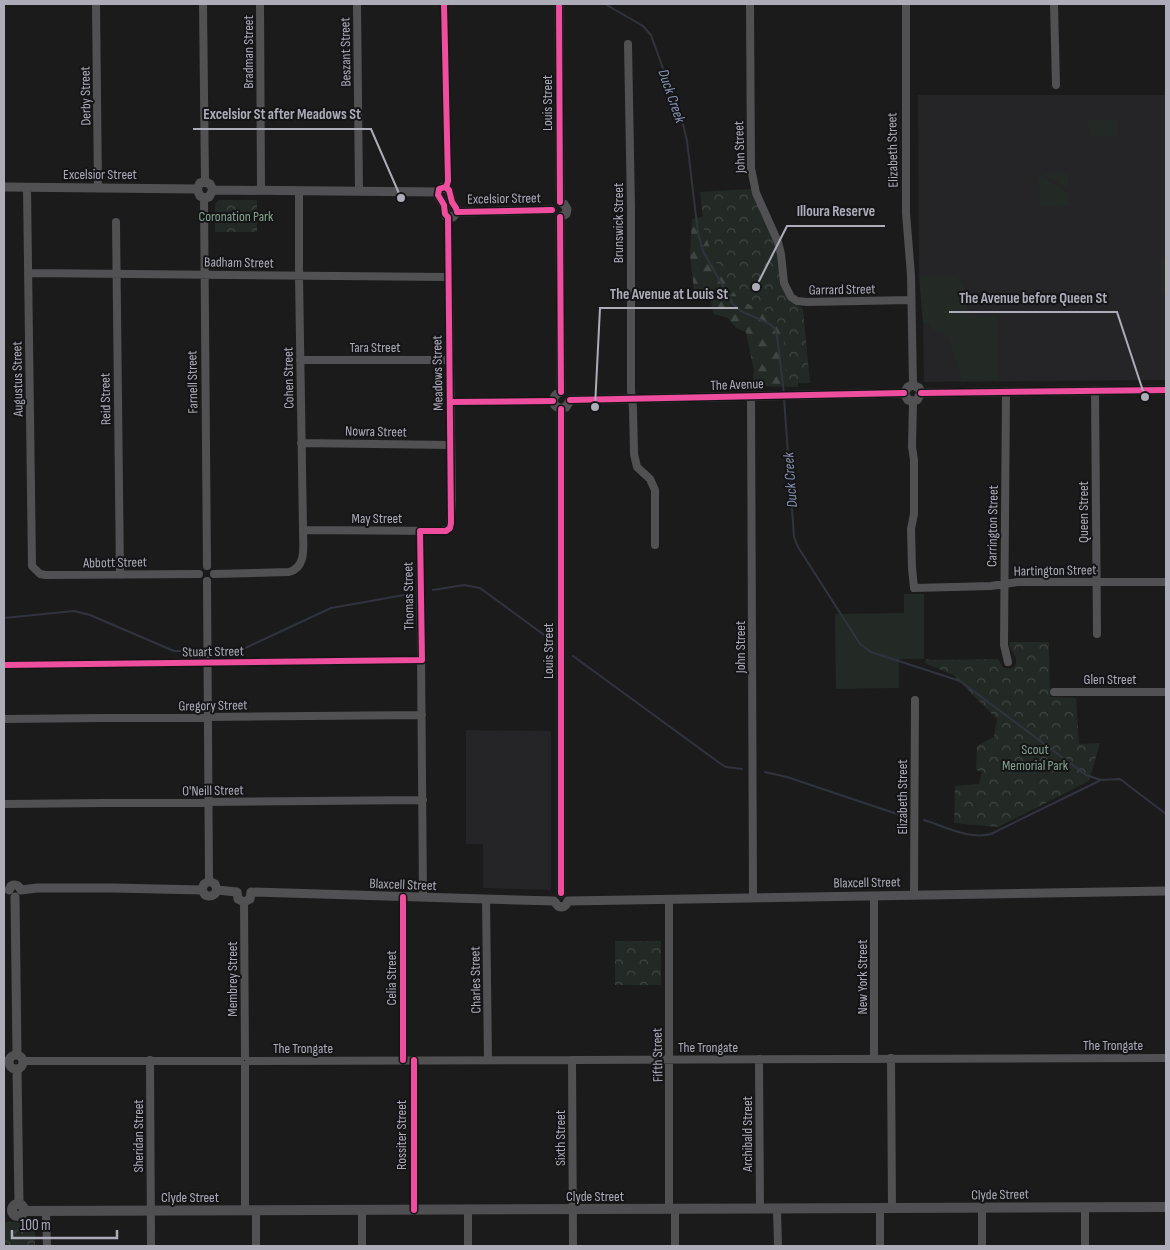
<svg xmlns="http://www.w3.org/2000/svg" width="1170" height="1250" viewBox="0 0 1170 1250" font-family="'Sofia Sans Condensed',sans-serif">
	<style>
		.built { fill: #252527 }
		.grass { fill: #232a25 }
		.forest { fill: url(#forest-firs) }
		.park { fill: url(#park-crowns) }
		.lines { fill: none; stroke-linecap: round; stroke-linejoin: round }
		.stream { stroke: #30343e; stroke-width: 2 }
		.minor { stroke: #515154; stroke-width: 8 }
		.tertiary { stroke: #515154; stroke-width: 9 }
		.secondary { stroke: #4f4f52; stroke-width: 10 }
		.cycleway-casing { stroke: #151517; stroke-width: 9 }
		.cycleway { stroke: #ef4d9e; stroke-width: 6 }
		.labels { text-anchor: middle; stroke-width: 4; stroke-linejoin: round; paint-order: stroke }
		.street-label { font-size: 14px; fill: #adadba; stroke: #151517 }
		.park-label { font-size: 14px; fill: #85a48f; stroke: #151517 }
		.water-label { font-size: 15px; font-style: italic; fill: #8693b3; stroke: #151517 }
		.leader { fill: none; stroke: #adadba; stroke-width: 2 }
		.callout-dot { fill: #adadba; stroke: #151517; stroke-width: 2 }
		.callout-label { font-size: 15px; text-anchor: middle; font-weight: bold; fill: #adadba; stroke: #151517; stroke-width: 4; stroke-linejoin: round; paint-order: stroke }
	</style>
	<defs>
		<pattern id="forest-firs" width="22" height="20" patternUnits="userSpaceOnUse" patternTransform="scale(1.25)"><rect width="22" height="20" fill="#232a25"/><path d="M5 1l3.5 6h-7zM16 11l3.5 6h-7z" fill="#404643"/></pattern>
		<pattern id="park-crowns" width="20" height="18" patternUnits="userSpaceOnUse" patternTransform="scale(1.25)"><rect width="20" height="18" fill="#232a25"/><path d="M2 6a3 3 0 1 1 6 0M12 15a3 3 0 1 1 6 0" fill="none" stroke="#404643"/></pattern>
	</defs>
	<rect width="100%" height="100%" fill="#1b1b1b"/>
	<path class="built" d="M918 95H1166V380L924 382 923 323 919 276Z
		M466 730 551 731V890L483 888V844H466Z"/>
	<path class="grass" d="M1089 120H1118V136H1090Z
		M1041 173H1068V189Z
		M1038 174 1068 193V206L1039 207Z
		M1166 257V294H1161V259Z
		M919 276H956C968 287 967 299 968 315L997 316 998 380 963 381 948 338 942 331H932L930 323H923Z
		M904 594H924V659H899V688L836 689 835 614 904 613Z"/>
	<path class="forest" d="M710 215 788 330 798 369V387L752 386 754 371 746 332 736 328 728 318 714 314 708 292 694 289 690 256 692 219Z"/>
	<path class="park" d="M753 189C761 207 770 225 776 244 786 274 770 286 803 309L810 383H788L784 342 780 325 774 318 739 299 727 284 711 252 704 229 700 192Z
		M219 200H257V232H215V204Z
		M1009 642H1049L1050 697 1076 698 1079 744 1100 743 1089 781 998 827 954 823 955 786 979 784 982 772 976 770 977 746 994 737 997 719 953 675 925 663 926 659 932 660 998 659 1003 668 1010 669 1015 666C1020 655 1009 653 1009 642Z
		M615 941H661V985H615Z
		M4 1222H35V1246H4Z"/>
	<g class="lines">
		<path class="stream" d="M605 4 643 26 651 35 683 124 687 141 698 233 703 251 733 304 741 311 770 324 775 329 777 336 784 394
			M784 398 794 537 798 547 860 644 871 652 960 681 1086 775 1101 780 1120 779 1166 814
			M433 590 464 585 480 588 551 640
			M4 618 74 611 90 615 174 651H197
			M219 651 241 650 331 608 410 594
			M573 656 721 764 726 767 742 769
			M765 772 787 777 903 816
			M924 820C944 826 969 840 991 834L1099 781"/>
		<path class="minor" d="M96 4 98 188
			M203 4 205 182
			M260 4 261 190
			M357 4 359 191
			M444 4 448 181 446 188
			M750 4 751 168 756 193 778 242 781 254 784 283 791 297 797 301 807 302 911 300
			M906 4V213L911 275 913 385
			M1054 4 1056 85
			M628 44 631 208V390L633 408 634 454 637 467 650 479 655 490V545
			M27 188 32 566 40 574 46 575 199 574
			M204 198 207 566
			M116 222 120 575
			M29 273 448 277
			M300 360H449
			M1095 390 1097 634
			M1006 391 1004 645 1008 662
			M751 396 753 898
			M913 401 912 447 914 460V514L911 529 912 568 914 588 991 586 1018 582H1166
			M450 402 553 401
			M301 443 450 445
			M303 530 442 531 450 528 452 501 448 217
			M420 531 423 897
			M214 574 289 572C307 567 303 546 303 530L299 276V191
			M207 581 209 881
			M4 665 422 660
			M1054 692H1166
			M4 719 422 715
			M4 804 423 800
			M914 895 915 700
			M403 897V1060
			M486 899 488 1060
			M669 900V1209
			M244 902 245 1056
			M891 1058 892 1209
			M759 1059 760 1209
			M874 1059V896
			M150 1060 151 1246
			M572 1060 573 1246
			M4 1061H9
			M24 1061H240
			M249 1061 1166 1058
			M245 1065V1211
			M982 1208V1246
			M1085 1208V1246
			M675 1209V1246
			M777 1209 778 1246
			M880 1209V1246
			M362 1210V1246
			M414 1210V1060
			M468 1210V1246
			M256 1211V1246
			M46 1212 47 1246"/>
		<path class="tertiary" d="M559 4 560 202
			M4 187 197 189
			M197 189 200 196 204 198 209 197 213 190
			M197 189 200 183 205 182 210 184 213 190
			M213 190 438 192
			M438 192 439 197 444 205 446 216 453 217 457 212
			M438 192 443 187 449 190 452 202 456 208 457 212
			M560 202 564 204 567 209 566 214 560 217
			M457 212 552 210
			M560 217 561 392
			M561 392C548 396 553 412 566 407L570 400
			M904 393 908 400 913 401 917 400 921 393
			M904 393 908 387 913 385 919 388 921 393
			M921 393 1166 390
			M570 400 904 393
			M9 890 11 886C15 884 19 885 21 890
			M21 890 37 888H113L202 890
			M202 890 204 884 209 881 215 884 217 890
			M202 890 205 895C210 897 215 896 217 890
			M217 890 237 892
			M237 892 238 899 244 902 250 899 251 892
			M251 892 554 901
			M561 893V409
			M15 897 17 1054
			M554 901 558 906C563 908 566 906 568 901
			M568 901 1166 891
			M9 1062a7 7 0 1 1 14 0a7 7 0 1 1-14 0Z
			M17 1069 19 1204"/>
		<path class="secondary" d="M12 1210a6 6 0 1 1 12 0a6 6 0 1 1-12 0Z
			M24 1211 1166 1207"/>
		<g class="cycleway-casing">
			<path id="cycleway" d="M444 4 448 181 446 188
				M559 4 560 202
				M457 212 552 210
				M560 217 561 392
				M921 393 1166 390
				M570 400 904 393
				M450 402 553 401
				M4 665 422 660 420 531H446L450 528 451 523 448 217 445 214 444 205 438 195 439 189 445 187 449 190 452 202 456 208 457 212
				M561 893V409
				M403 897V1060
				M414 1210V1060"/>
		</g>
		<use href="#cycleway" class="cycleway"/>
	</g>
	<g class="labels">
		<g class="street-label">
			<text transform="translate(248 52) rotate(-90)" y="5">Bradman Street</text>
			<text transform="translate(345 52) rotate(-91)" y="5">Beszant Street</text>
			<text transform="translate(85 96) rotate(-91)" y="5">Derby Street</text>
			<text transform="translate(547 103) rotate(-90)" y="5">Louis Street</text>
			<text transform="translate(739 147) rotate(-92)" y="5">John Street</text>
			<text transform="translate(892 150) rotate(-91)" y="5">Elizabeth Street</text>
			<text x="100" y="179">Excelsior Street</text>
			<text transform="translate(504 198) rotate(-1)" y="5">Excelsior Street</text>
			<text transform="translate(618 223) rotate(-90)" y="5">Brunswick Street</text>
			<text transform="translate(239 262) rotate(1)" y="5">Badham Street</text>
			<text transform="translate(842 289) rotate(-1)" y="5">Garrard Street</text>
			<text x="375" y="352">Tara Street</text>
			<text transform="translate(437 373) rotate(-91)" y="5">Meadows Street</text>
			<text transform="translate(288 378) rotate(-91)" y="5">Cohen Street</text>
			<text transform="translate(17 379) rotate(-91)" y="5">Augustus Street</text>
			<text transform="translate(192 382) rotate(-91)" y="5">Farnell Street</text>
			<text transform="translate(737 384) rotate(-2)" y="5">The Avenue</text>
			<text transform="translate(105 399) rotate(-91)" y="5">Reid Street</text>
			<text transform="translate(376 431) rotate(1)" y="5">Nowra Street</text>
			<text transform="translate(1083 512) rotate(-90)" y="5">Queen Street</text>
			<text x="377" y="523">May Street</text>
			<text transform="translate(992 526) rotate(-89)" y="5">Carrington Street</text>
			<text transform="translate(115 562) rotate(-1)" y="5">Abbott Street</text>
			<text transform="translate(1055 570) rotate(-1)" y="5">Hartington Street</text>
			<text transform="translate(408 596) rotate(-91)" y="5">Thomas Street</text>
			<text transform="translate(740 647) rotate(-90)" y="5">John Street</text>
			<text transform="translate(213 651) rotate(-1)" y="5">Stuart Street</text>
			<text transform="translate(548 651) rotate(-90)" y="5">Louis Street</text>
			<text x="1110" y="684">Glen Street</text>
			<text transform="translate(213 705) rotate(-1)" y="5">Gregory Street</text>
			<text transform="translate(213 790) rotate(-1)" y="5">O'Neill Street</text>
			<text transform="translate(902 797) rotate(-90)" y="5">Elizabeth Street</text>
			<text transform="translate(867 882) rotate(-1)" y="5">Blaxcell Street</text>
			<text transform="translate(403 884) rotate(2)" y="5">Blaxcell Street</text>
			<text transform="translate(862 977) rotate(-90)" y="5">New York Street</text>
			<text transform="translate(391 978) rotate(-90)" y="5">Celia Street</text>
			<text transform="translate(232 979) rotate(-90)" y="5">Membrey Street</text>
			<text transform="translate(475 980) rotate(-91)" y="5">Charles Street</text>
			<text x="1113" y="1050">The Trongate</text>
			<text x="708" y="1052">The Trongate</text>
			<text x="303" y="1053">The Trongate</text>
			<text transform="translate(657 1055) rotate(-91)" y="5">Fifth Street</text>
			<text transform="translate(747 1134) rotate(-90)" y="5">Archibald Street</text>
			<text transform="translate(401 1135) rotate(-90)" y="5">Rossiter Street</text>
			<text transform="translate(138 1136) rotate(-90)" y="5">Sheridan Street</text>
			<text transform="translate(560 1138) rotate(-90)" y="5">Sixth Street</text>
			<text transform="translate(1000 1194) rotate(-1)" y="5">Clyde Street</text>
			<text x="595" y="1201">Clyde Street</text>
			<text x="190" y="1202">Clyde Street</text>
		</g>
		<g class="park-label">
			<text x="236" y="221">Coronation Park</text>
			<text x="1035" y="754">Scout<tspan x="1035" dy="16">Memorial Park</tspan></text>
		</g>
		<g class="water-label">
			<text transform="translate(672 96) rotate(71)" y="5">Duck Creek</text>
			<text transform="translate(790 480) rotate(-94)" y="5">Duck Creek</text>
		</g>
	</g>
	<path class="leader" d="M401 198L371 129H193M756 287L787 226H885M595 407L600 308H738M1145 397L1117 312H949"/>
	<g class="callout-dot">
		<circle cx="401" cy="198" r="5"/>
		<circle cx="756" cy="287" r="5"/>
		<circle cx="595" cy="407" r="5"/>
		<circle cx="1145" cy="397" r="5"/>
	</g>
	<g class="callout-label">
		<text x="282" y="119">Excelsior St after Meadows St</text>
		<text x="836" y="216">Illoura Reserve</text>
		<text x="669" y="299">The Avenue at Louis St</text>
		<text x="1033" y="303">The Avenue before Queen St</text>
	</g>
	<rect width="1170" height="1250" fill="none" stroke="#adadba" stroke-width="10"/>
	<path d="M12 1230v8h105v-8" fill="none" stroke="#adadba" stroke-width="2.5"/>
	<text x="20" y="1230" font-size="15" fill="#adadba" stroke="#151517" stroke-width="4" paint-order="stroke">100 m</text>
</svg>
